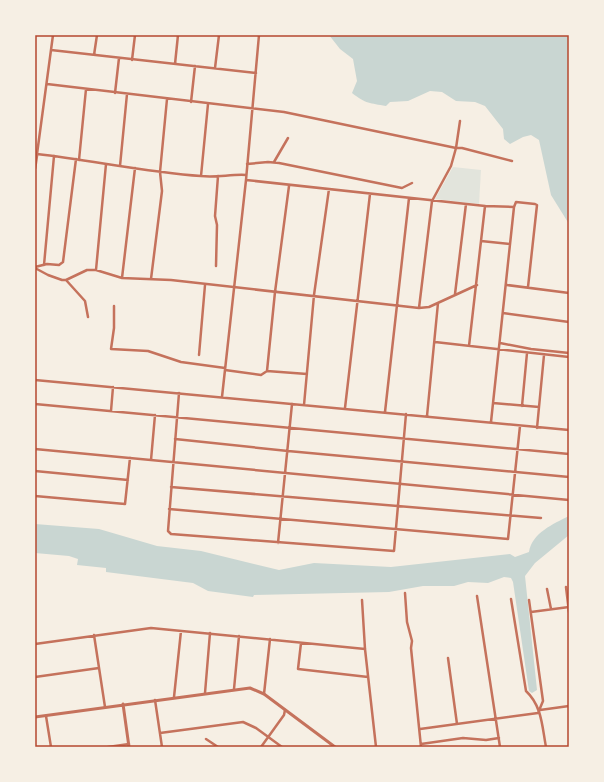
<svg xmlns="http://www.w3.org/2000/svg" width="604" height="782" viewBox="0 0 604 782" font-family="Lora,serif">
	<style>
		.green { fill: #e2e4dc }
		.water { fill: #c9d6d2 }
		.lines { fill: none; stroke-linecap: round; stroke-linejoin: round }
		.minor { stroke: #c5725c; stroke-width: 2.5 }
		.tertiary { stroke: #c5725c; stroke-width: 3 }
		.neatline { fill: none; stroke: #b5482f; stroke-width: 1.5 }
	</style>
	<rect width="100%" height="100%" fill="#f6efe4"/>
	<path class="green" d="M453 167 481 170 479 204 435 199Z"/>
	<path class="water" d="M329 35H569V224L551 195 539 140 531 135 523 137 510 144 504 139 503 129 485 106 475 102 456 101 442 92 430 91 408 101 390 102 386 106C370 103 366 104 352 93L357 81 353 59 340 49Z
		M569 516V535L535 563 525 576 537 690 532 693 529 691 513 582 511 578 504 577 488 583 468 582 454 586H423L389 592 254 595 253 597 208 591 193 583 106 572V568L77 565 78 559 69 556 35 553V524L99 529 157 546 201 551 279 570 314 563 391 567 510 554 515 557 529 552C532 533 553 524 569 516Z"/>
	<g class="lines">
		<path class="minor" d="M53 35 37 154C91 160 145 172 201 176 216 178 231 174 246 175
			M51 50 256 73
			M94 55 97 35
			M132 60 135 35
			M175 64 178 35
			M215 68 219 35
			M47 84 284 112 456 148 451 166 432 201 419 308
			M115 93 119 58
			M191 102 195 66
			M460 121 456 148H462L512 161
			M79 160 86 89
			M274 162 288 138
			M247 164 268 162 279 163 402 188 412 183
			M120 166 127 94
			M201 176 208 104
			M246 180 485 206 514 207 491 422
			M514 207 516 202 535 204 537 205 528 287
			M481 241 510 244
			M44 265 54 156
			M216 266 217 225 215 216 218 176
			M35 267 47 264 59 265 63 262 76 159
			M35 268 48 275 62 280H66L87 270H96L122 278 171 280 419 308 429 307 477 285
			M96 270 106 164
			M122 278 135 168
			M151 279 162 191 160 172 167 99
			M66 280 85 301 88 317
			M507 285 569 293
			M455 294 466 204
			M114 306V328L111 349 148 351 181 362 225 368
			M503 313 569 322
			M435 342 569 357
			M500 343 531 349 569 353
			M469 346 485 206
			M199 355 205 285
			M225 370 261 375 267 371 307 374
			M267 371 275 292 289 186
			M35 380 569 430
			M179 393 168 531 171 534 394 551 406 414
			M222 397 246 180 259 35
			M493 403 539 407
			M35 404 569 454
			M304 405 314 295 329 189
			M522 406 527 353
			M345 408 370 194
			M111 411 113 387
			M385 412 409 198
			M427 416 438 303
			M537 428 544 355
			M175 439 288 451 569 477
			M35 449 569 500
			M151 460 155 415
			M35 471 128 480
			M171 487 541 518
			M35 496 125 504 130 458
			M169 509 508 539 520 426
			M278 543 292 404
			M566 587 569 612
			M547 589 551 609
			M405 593 407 622 412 641 411 648 421 747
			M477 596 500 747
			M511 599 526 691C542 706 542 726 546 747
			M362 600 365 649 376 747
			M531 612 569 607
			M94 635 105 707
			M301 643 298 669 368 677
			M35 644 151 628 365 649
			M448 658 457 724
			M35 677 99 668
			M234 689 239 636
			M205 693 210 633
			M264 694 270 639
			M174 697 181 631
			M155 700 162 747
			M540 710 569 706
			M46 716 51 747
			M420 729 538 713 543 701 529 600
			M160 733 243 722 256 728 282 747
			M206 739 218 747
			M421 744 463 738 486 740 499 738
			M108 747 129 744
			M261 747 284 715 285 710"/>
		<path class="tertiary" d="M35 154H37L35 168
			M123 704 129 747
			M35 717 250 688 264 694 335 747"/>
	</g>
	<rect width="604" height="782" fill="none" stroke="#f6efe4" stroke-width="72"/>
	<rect x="36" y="36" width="532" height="710" class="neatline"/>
</svg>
